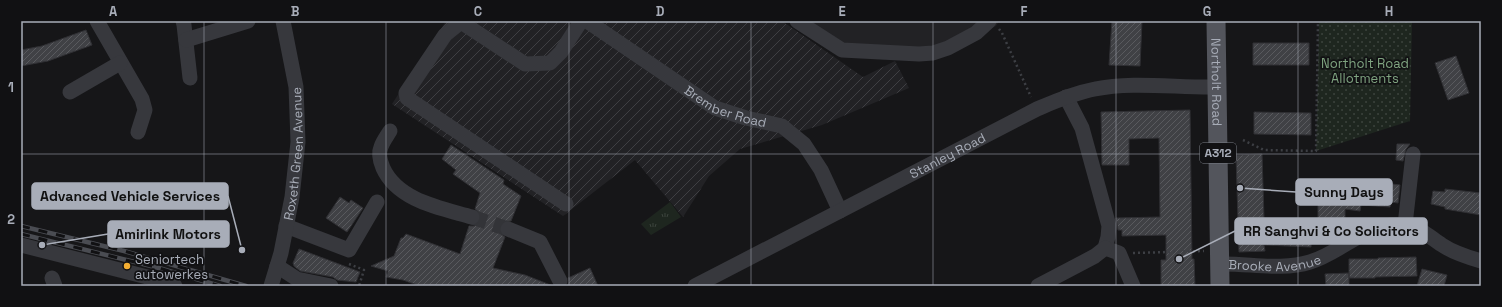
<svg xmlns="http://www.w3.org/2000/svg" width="1502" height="307" viewBox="0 0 1502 307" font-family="'Space Grotesk',sans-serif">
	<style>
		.built { fill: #222225 }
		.industrial { fill: url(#industrial-furrows) }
		.grass { fill: url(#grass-tufts) }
		.garden { fill: url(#garden-dots) }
		.building { fill: url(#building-hatch); stroke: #303034 }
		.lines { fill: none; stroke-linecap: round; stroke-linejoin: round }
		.minor-tunnel { stroke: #333438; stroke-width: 15; stroke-dasharray: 15 8; stroke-linecap: butt }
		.path { stroke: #3d3f44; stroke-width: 2.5; stroke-dasharray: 2 3; stroke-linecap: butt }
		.minor { stroke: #37383d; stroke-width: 15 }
		.major { stroke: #53555c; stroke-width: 19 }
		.rail-casing { stroke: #4a4c52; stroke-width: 4.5 }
		.rail { stroke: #111113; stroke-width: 3; stroke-dasharray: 9; stroke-linecap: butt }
		.grid { fill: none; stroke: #a8adb8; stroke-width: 1; stroke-opacity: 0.55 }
		.poi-dot { fill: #f4ae32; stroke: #111113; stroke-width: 1.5 }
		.labels { text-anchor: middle; stroke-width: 3.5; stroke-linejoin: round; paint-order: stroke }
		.shield { fill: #111113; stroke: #7b7e86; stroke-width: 1 }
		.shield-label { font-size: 12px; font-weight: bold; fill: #a8adb8 }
		.park-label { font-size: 13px; fill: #7fa380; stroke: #111113 }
		.street-label { font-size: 13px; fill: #a8adb8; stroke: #111113 }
		.poi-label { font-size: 13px; fill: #a8adb8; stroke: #111113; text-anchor: start }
		.leader { fill: none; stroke: #a8adb8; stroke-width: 1.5 }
		.callout-dot { fill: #a8adb8; stroke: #111113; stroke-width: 1.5 }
		.callout { fill: #a8adb8; stroke: #a8adb8; stroke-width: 1.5 }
		.callout-label { font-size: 14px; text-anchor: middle; font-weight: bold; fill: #111 }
		.neatline { fill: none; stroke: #a8adb8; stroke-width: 1.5 }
		.grid-label { font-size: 13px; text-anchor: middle; font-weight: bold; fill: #a8adb8 }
	</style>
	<defs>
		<pattern id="industrial-furrows" width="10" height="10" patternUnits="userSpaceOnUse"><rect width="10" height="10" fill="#222225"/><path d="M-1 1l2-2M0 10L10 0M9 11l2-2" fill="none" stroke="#3f3f43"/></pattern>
		<pattern id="grass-tufts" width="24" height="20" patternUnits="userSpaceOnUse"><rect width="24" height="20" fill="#1e261f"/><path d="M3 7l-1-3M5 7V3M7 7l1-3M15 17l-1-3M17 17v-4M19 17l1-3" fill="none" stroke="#3c433d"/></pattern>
		<pattern id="garden-dots" width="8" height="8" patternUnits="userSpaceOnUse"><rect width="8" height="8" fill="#1e261f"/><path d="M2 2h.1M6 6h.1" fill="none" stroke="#3c433d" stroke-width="1.8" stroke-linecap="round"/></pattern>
		<pattern id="building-hatch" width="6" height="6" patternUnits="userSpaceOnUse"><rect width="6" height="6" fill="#404145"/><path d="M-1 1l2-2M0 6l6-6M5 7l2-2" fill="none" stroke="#595a5e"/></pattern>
	</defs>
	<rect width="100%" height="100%" fill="#161618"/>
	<path class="built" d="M798 21H999L996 26 925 60 847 51Z"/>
	<path class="industrial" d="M446 21H782L863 77 895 61 909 88 822 125 740 149 709 176 683 217 635 160 563 216 392 104Z"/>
	<path class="grass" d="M670 202 681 217 651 235 641 224Z"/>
	<path class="garden" d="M1319 21H1412L1410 121 1316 151Z"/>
	<path class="building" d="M1112 21H1142L1140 66 1109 65Z
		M86 30 92 45 48 61 21 66V50L42 46Z
		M1253 43H1309V65H1253Z
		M1456 56 1469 93 1448 100 1435 63Z
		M1190 110 1192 259H1194L1195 286H1161V260H1166V235L1122 236V230H1118L1116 218 1160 217 1159 138 1129 139V165H1102L1101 112Z
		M1254 112 1311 113V135L1254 134Z
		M1397 144H1410L1406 149 1403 161 1396 160Z
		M451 145 504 180 503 184 521 196 511 221 503 222 500 226 501 234 505 237 493 268 525 275 553 286H420L403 280 386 277 388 271 371 266 394 256 401 238H403L406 234 460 254 469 226H475L481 220V214L475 209 480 193 453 174 456 170 442 159Z
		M1262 154 1264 219 1312 220 1311 247 1264 245 1265 251 1239 252 1236 155Z
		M1363 183 1392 186V184L1400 185 1398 203 1391 202 1390 207 1361 205 1360 211 1345 209V222L1332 221 1331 227H1318V201H1332V196H1347V191L1362 193Z
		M1445 189 1481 193V215L1445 209V207L1431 204 1433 191 1445 192Z
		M340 197 349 203 351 200 363 208 347 232 326 218Z
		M299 249 360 272 356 282 337 280 333 277 300 271 294 266 293 263Z
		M1416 257 1417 276 1375 277V278H1349V259H1378V258Z
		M590 268 598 286H567L569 282 568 278Z
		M1422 269 1447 275 1444 286H1417Z
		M1349 273V286H1326L1325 274Z"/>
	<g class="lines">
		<path class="minor-tunnel" d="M472 217 508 229"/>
		<path class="path" d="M999 29 1002 33 1031 97
			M1243 140 1264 150 1316 151 1318 21
			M1133 253 1204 251
			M349 264 364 270 359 286"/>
		<g class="minor">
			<path d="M97 21 142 99 145 110 138 132"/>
			<path d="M183 21 184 25 190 78"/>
			<path id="s1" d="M587 21 715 108 746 118 782 126 804 144 821 170 840 211"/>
			<path d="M797 21 842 50 919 54 933 53 948 48 976 33 989 21"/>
			<path d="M186 40 248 21"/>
			<path d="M70 92 120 63"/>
			<path d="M1066 97 1082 128 1109 226 1108 237 1105 248"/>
			<path d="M390 131C387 136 383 141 381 147 378 154 380 161 383 168 398 201 441 208 472 217"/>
			<path d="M566 204 407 98 406 93 445 35 461 22 525 64 550 63 561 52 581 21"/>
			<path d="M1405 225 1413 154"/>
			<path d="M286 226 349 250 377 202"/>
			<path d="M508 229 540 242 560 281"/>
			<path d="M21 245 167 282 175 286"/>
			<path d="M1105 248 1119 253 1133 286"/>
			<path id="s2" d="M1219 264C1249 263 1281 271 1310 262 1344 252 1370 218 1408 226 1421 228 1431 238 1442 245 1454 253 1467 257 1481 261"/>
			<path d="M277 266 297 279 331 286"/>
			<path d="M52 278 55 286"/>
			<path id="s3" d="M271 286 281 253 292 197 298 142 296 87 283 21"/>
			<path id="s4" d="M695 286 1037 109C1056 101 1074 93 1095 89 1132 81 1178 88 1217 87"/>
			<path d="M1038 286 1095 256 1105 248"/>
		</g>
		<path class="major" id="s5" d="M1216 21 1220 286"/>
		<g class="rail-casing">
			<path id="rail" d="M21 226 124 251 246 286
				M21 234 159 268 220 286"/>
		</g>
		<use href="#rail" class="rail"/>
	</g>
	<path class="grid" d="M204 21V286M386 21V286M569 21V286M751 21V286M933 21V286M1116 21V286M1298 21V286M21 154H1481"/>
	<circle class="poi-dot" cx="127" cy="266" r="4"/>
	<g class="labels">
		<rect class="shield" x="1200" y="143" width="36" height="20" rx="3"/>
		<g class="shield-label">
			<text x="1218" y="157">A312</text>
		</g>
		<g class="park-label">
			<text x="1365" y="68">Northolt Road<tspan x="1365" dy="15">Allotments</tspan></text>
		</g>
		<g class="street-label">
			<text dy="5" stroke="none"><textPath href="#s5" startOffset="61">Northolt Road</textPath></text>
			<text dy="5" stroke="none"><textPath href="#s1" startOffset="164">Brember Road</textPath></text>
			<text dy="5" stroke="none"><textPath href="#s3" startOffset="135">Roxeth Green Avenue</textPath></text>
			<text dy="5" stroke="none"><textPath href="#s4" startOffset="284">Stanley Road</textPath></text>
			<text dy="5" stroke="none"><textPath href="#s2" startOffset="56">Brooke Avenue</textPath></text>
		</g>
		<g class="poi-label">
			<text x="135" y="264">Seniortech<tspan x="135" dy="15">autowerkes</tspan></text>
		</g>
	</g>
	<path class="leader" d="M1240 188L1296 192M242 250L228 196M1179 259L1235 231M42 245L108 234"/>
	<g class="callout-dot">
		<circle cx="1240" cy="188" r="4"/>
		<circle cx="242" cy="250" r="4"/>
		<circle cx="1179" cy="259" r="4"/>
		<circle cx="42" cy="245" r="4"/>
	</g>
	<g class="callout">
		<rect x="1296" y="179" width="96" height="26" rx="4"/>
		<rect x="32" y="183" width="196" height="26" rx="4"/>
		<rect x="1235" y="218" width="192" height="26" rx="4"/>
		<rect x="108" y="221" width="121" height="26" rx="4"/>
	</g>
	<g class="callout-label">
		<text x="1344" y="197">Sunny Days</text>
		<text x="130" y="201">Advanced Vehicle Services</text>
		<text x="1331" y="236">RR Sanghvi &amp; Co Solicitors</text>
		<text x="168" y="239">Amirlink Motors</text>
	</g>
	<rect width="1502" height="307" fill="none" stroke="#111113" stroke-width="44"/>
	<rect x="22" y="22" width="1458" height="263" class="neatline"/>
	<g class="grid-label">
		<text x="113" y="16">A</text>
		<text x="295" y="16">B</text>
		<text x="478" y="16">C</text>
		<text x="660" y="16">D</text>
		<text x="842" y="16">E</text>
		<text x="1024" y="16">F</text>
		<text x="1207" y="16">G</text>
		<text x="1389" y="16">H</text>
		<text x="11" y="92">1</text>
		<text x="11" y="224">2</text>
	</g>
</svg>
